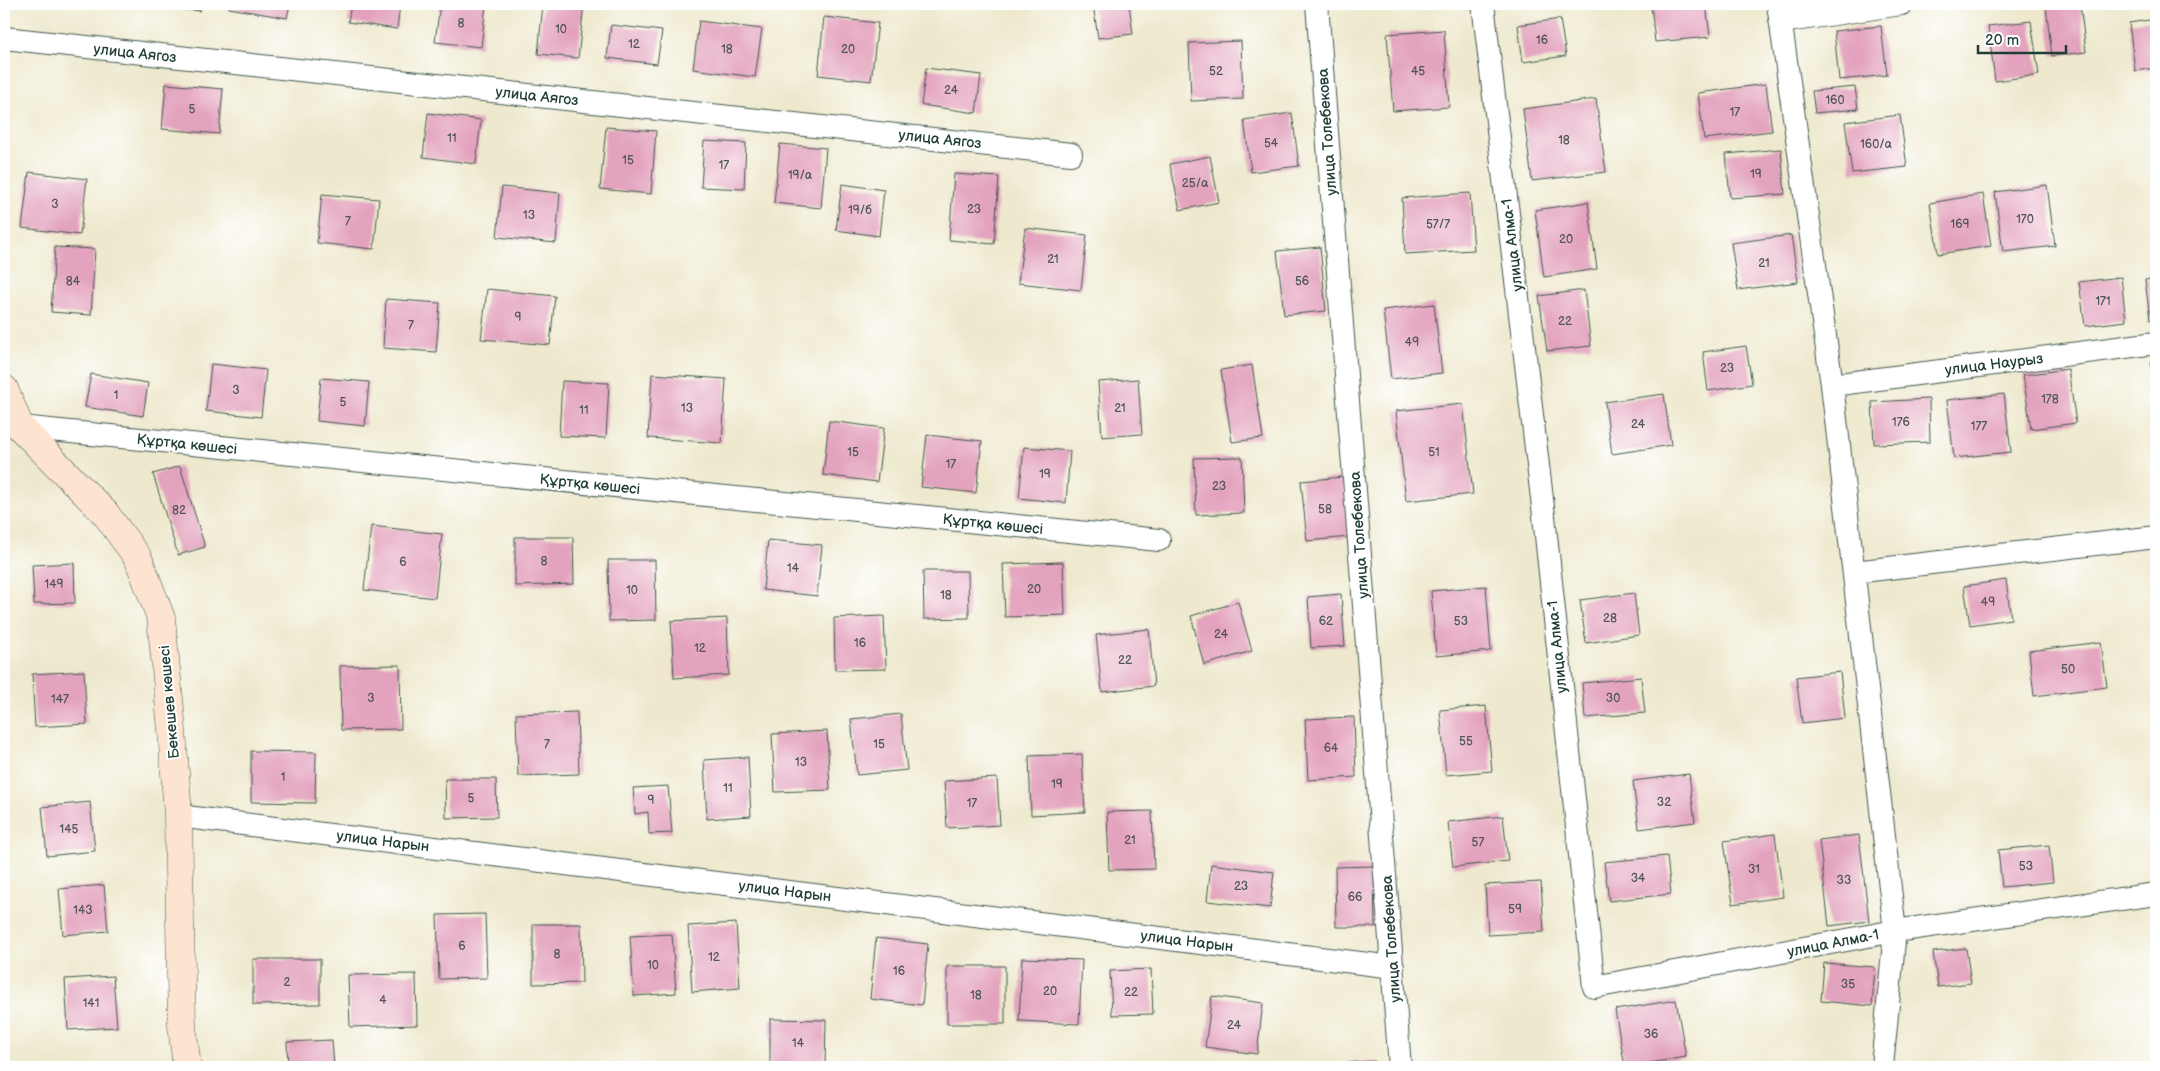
<svg xmlns="http://www.w3.org/2000/svg" width="2160" height="1071" viewBox="0 0 2160 1071" font-family="'Balsamiq Sans',sans-serif">
	<style>
		.building { fill: #e3a2bd }
		.lines { fill: none; stroke-linecap: round; stroke-linejoin: round }
		.street-casing { stroke: #3e574b; stroke-width: 24 }
		.secondary-casing { stroke: #3e574b; stroke-width: 29 }
		.street { stroke: #fff; stroke-width: 22 }
		.secondary { stroke: #fde4d0; stroke-width: 28 }
		.labels { text-anchor: middle; stroke-width: 4; stroke-linejoin: round; paint-order: stroke }
		.number-label { font-size: 12px; fill: #505656 }
		.street-label { font-size: 15px; fill: #1f3d34; stroke: #fff }
	</style>
	<rect width="100%" height="100%" fill="#fff"/>
	<filter id="ink" filterUnits="userSpaceOnUse"><feTurbulence type="fractalNoise" baseFrequency=".02" numOctaves="2"/><feDisplacementMap in="SourceGraphic" scale="10" xChannelSelector="R" yChannelSelector="G"/><feConvolveMatrix kernelMatrix="1 2 1 2 8 2 1 2 1" color-interpolation-filters="sRGB"/></filter>
	<filter id="wash" filterUnits="userSpaceOnUse"><feTurbulence type="fractalNoise" baseFrequency=".0096" numOctaves="4" result="noise"/><feDisplacementMap in="SourceGraphic" scale="20" xChannelSelector="R" yChannelSelector="G"/><feGaussianBlur stdDeviation="1.12" result="paint"/><feColorMatrix in="noise" values="0 0 0 0 0 0 0 0 0 0 0 0 0 0 0 0 0 1.4 0 .05"/><feComposite in="paint" operator="in"/></filter>
	<g filter="url(#wash)">
		<rect width="100%" height="100%" fill="#eee9ce"/>
		<g id="blocks">
			<path class="building" d="M151 4H200V11L151 6Z
				M230 4H290L287 18 229 8Z
				M351 4H400L397 29 348 22Z
				M440 4H486L481 47 435 42Z
				M543 4H584L578 58 538 54Z
				M1093 4H1129L1133 34 1098 38Z
				M1651 4H1706L1710 37 1655 42Z
				M2080 4 2086 52 2052 56 2046 7Z
				M824 17 878 23 871 81 818 75Z
				M1560 19 1566 56 1523 62 1518 25Z
				M2156 19V68L2135 71 2129 23Z
				M699 21 762 29 755 77 693 69Z
				M2031 21 2039 75 1995 81 1988 26Z
				M611 25 662 31 657 64 607 58Z
				M1881 26 1887 75 1839 80 1834 31Z
				M1444 30 1449 107 1393 111 1387 34Z
				M1241 41 1243 99 1191 101 1189 43Z
				M926 68 981 75 976 113 921 105Z
				M166 84 223 89 219 134 162 129Z
				M1766 84 1772 131 1704 139 1698 93Z
				M1855 87 1858 109 1815 113 1812 91Z
				M1596 99 1606 172 1532 181 1523 109Z
				M428 113 481 120 476 164 423 157Z
				M1292 113 1299 166 1251 172 1244 120Z
				M1900 115 1907 167 1852 173 1845 122Z
				M606 127 656 131 651 194 600 189Z
				M704 141 746 143 744 189 701 187Z
				M780 144 826 148 821 208 774 203Z
				M1781 149 1785 194 1730 198 1726 154Z
				M1210 156 1219 202 1180 210 1170 164Z
				M29 172 87 179 80 235 22 228Z
				M954 174 999 177 994 244 949 240Z
				M842 184 884 190 879 236 836 230Z
				M2047 185 2055 246 2003 252 1995 192Z
				M502 187 560 193 556 243 497 237Z
				M1470 193 1474 250 1405 254 1402 198Z
				M322 194 379 199 374 249 317 243Z
				M1983 194 1991 246 1938 254 1930 203Z
				M1588 202 1597 269 1544 277 1535 210Z
				M1025 228 1087 235 1081 290 1018 283Z
				M1791 235 1798 282 1738 290 1731 243Z
				M55 247 95 249 91 315 51 312Z
				M1320 247 1326 311 1284 315 1277 251Z
				M2121 277 2126 321 2085 326 2079 282Z
				M2156 278V319L2150 320 2145 280Z
				M487 289 555 296 550 345 481 339Z
				M1584 290 1591 346 1547 351 1539 296Z
				M386 299 440 303 436 352 383 348Z
				M1434 304 1442 373 1391 379 1383 310Z
				M1746 346 1752 384 1708 391 1703 352Z
				M2156 361V398H2155L2151 362Z
				M211 364 266 370 261 417 206 411Z
				M1252 365 1263 438 1232 442 1221 370Z
				M2068 369 2076 423 2031 429 2023 375Z
				M91 374 148 383 143 416 85 407Z
				M652 374 726 379 722 443 648 438Z
				M321 378 369 382 365 426 317 421Z
				M1138 379 1142 434 1102 437 1098 382Z
				M562 381 609 383 606 438 559 436Z
				M1664 394 1671 445 1612 454 1605 402Z
				M2004 394 2011 452 1954 458 1947 400Z
				M1929 399 1930 442 1874 444 1872 402Z
				M1463 404 1473 494 1406 501 1396 411Z
				M829 421 884 428 877 482 823 475Z
				M927 435 982 441 976 493 921 487Z
				M1024 447 1070 451 1066 503 1019 498Z
				M1242 457 1244 513 1196 515 1194 458Z
				M180 466 205 547 178 555 153 474Z
				M1343 477 1349 537 1307 541 1301 481Z
				M371 526 442 534 435 598 364 590Z
				M515 537H573L574 584 515 586Z
				M768 540 822 545 817 596 763 590Z
				M608 560H655L656 620 609 621Z
				M1063 562 1065 615 1005 617 1003 564Z
				M74 563 75 603 34 604 32 565Z
				M923 571H968L969 618 924 619Z
				M2006 580 2011 619 1970 625 1964 586Z
				M1486 586 1491 651 1436 656 1431 591Z
				M1634 593 1639 635 1586 643 1580 600Z
				M1341 594 1345 646 1311 648 1308 597Z
				M1238 602 1252 651 1204 665 1191 616Z
				M884 616 886 669 835 670 834 618Z
				M727 618 729 675 674 678 671 621Z
				M1149 629 1154 686 1102 692 1096 635Z
				M2101 642 2107 687 2034 696 2029 651Z
				M400 665 401 729 341 730 340 666Z
				M84 671 87 724 35 727 32 674Z
				M1840 672 1845 718 1802 723 1796 677Z
				M1641 677 1645 713 1585 718 1582 683Z
				M1486 706 1492 771 1446 775 1440 710Z
				M577 712 579 774 518 776 516 714Z
				M901 714 907 770 857 775 851 719Z
				M1354 717 1356 777 1308 780 1305 719Z
				M827 731 830 790 775 792 772 734Z
				M251 751 316 752 315 803 251 802Z
				M1082 754 1085 812 1031 815 1029 756Z
				M748 757 751 816 707 819 704 760Z
				M1689 774 1695 822 1639 829 1633 781Z
				M997 778 1000 825 947 828 944 781Z
				M445 779H496L497 817 446 818Z
				M668 786 672 833 649 834 648 812 635 814 633 788Z
				M90 802 95 851 47 856 42 807Z
				M1152 811 1154 869 1109 870 1107 812Z
				M1503 816 1508 861 1453 867 1448 822Z
				M1775 834 1783 897 1733 904 1724 841Z
				M1859 835 1869 921 1829 926 1819 840Z
				M2049 845 2053 882 2002 887 1998 850Z
				M1667 856 1671 894 1609 901 1604 862Z
				M1211 864 1274 872 1270 908 1207 901Z
				M1374 866 1375 927H1336L1335 867Z
				M1541 882 1544 932 1488 935 1485 885Z
				M104 885 108 931 63 935 59 889Z
				M485 914 487 978 439 979 437 915Z
				M736 923 740 988 692 992 688 926Z
				M533 924H581L582 983 533 984Z
				M672 934 676 993 634 996 630 936Z
				M876 938 928 944 922 1005 870 999Z
				M1966 948 1971 983 1938 987 1933 952Z
				M1022 958 1082 960 1079 1024 1019 1021Z
				M253 959H320V1004L253 1005Z
				M1824 963 1875 967 1872 1006 1821 1001Z
				M947 966H1005V1024H947Z
				M1151 969 1153 1014 1112 1015 1110 971Z
				M416 974 417 1025 350 1027 348 975Z
				M113 976 117 1027 68 1030 65 979Z
				M1212 996 1263 1003 1257 1054 1205 1047Z
				M1676 1000 1686 1057 1625 1067 1615 1010Z
				M770 1019 826 1020 825 1067H770Z
				M332 1040 334 1067H288L287 1042Z
				M1375 1061V1067H1330V1064Z"/>
		</g>
	</g>
	<g filter="url(#ink)">
		<use href="#blocks" fill-opacity="0" stroke="#3e574b" stroke-width="1"/>
		<g class="lines">
			<g class="street-casing">
				<path id="street" d="M1317 4 1400 1067
					M1483 4 1543 507 1594 987 1895 931 2156 894
					M1778 4 1832 385 1895 931 1882 1067
					M1781 22 1901 4
					M4 38 1071 154
					M1832 385 2156 343
					M20 427 1159 540
					M1854 572 2156 537
					M178 816 1393 967"/>
			</g>
			<g class="secondary-casing">
				<path id="secondary" d="M4 389 20 427 105 513 138 558 161 618 172 730 178 816 182 1026 187 1067"/>
			</g>
			<use href="#street" class="street"/>
			<use href="#secondary" class="secondary"/>
		</g>
	</g>
	<g class="labels">
		<g class="number-label">
			<text x="461" y="27">8</text>
			<text x="561" y="33">10</text>
			<text x="1542" y="44">16</text>
			<text x="634" y="48">12</text>
			<text x="727" y="53">18</text>
			<text x="848" y="53">20</text>
			<text x="1216" y="75">52</text>
			<text x="1418" y="75">45</text>
			<text x="951" y="94">24</text>
			<text x="1835" y="104">160</text>
			<text x="192" y="113">5</text>
			<text x="1735" y="116">17</text>
			<text x="452" y="142">11</text>
			<text x="1564" y="144">18</text>
			<text x="1271" y="147">54</text>
			<text x="1876" y="148">160/а</text>
			<text x="628" y="164">15</text>
			<text x="724" y="169">17</text>
			<text x="1756" y="178">19</text>
			<text x="800" y="179">19/а</text>
			<text x="1195" y="187">25/а</text>
			<text x="55" y="208">3</text>
			<text x="974" y="213">23</text>
			<text x="860" y="214">19/б</text>
			<text x="529" y="219">13</text>
			<text x="2025" y="223">170</text>
			<text x="348" y="225">7</text>
			<text x="1438" y="228">57/7</text>
			<text x="1960" y="228">169</text>
			<text x="1566" y="243">20</text>
			<text x="1053" y="263">21</text>
			<text x="1764" y="267">21</text>
			<text x="73" y="285">84</text>
			<text x="1302" y="285">56</text>
			<text x="2103" y="305">171</text>
			<text x="518" y="321">9</text>
			<text x="1565" y="325">22</text>
			<text x="411" y="329">7</text>
			<text x="1412" y="346">49</text>
			<text x="1727" y="372">23</text>
			<text x="236" y="394">3</text>
			<text x="116" y="399">1</text>
			<text x="2050" y="403">178</text>
			<text x="343" y="406">5</text>
			<text x="687" y="412">13</text>
			<text x="1120" y="412">21</text>
			<text x="584" y="414">11</text>
			<text x="1901" y="426">176</text>
			<text x="1638" y="428">24</text>
			<text x="1979" y="430">177</text>
			<text x="853" y="456">15</text>
			<text x="1434" y="456">51</text>
			<text x="951" y="468">17</text>
			<text x="1045" y="478">19</text>
			<text x="1219" y="490">23</text>
			<text x="1325" y="513">58</text>
			<text x="179" y="514">82</text>
			<text x="544" y="565">8</text>
			<text x="403" y="566">6</text>
			<text x="793" y="572">14</text>
			<text x="54" y="588">149</text>
			<text x="1034" y="593">20</text>
			<text x="632" y="594">10</text>
			<text x="946" y="599">18</text>
			<text x="1988" y="606">49</text>
			<text x="1610" y="622">28</text>
			<text x="1326" y="625">62</text>
			<text x="1461" y="625">53</text>
			<text x="1221" y="638">24</text>
			<text x="860" y="647">16</text>
			<text x="700" y="652">12</text>
			<text x="1125" y="664">22</text>
			<text x="2068" y="673">50</text>
			<text x="371" y="702">3</text>
			<text x="1613" y="702">30</text>
			<text x="60" y="703">147</text>
			<text x="1466" y="745">55</text>
			<text x="547" y="748">7</text>
			<text x="879" y="748">15</text>
			<text x="1331" y="752">64</text>
			<text x="801" y="766">13</text>
			<text x="283" y="781">1</text>
			<text x="1057" y="788">19</text>
			<text x="728" y="792">11</text>
			<text x="471" y="802">5</text>
			<text x="651" y="804">9</text>
			<text x="1664" y="806">32</text>
			<text x="972" y="807">17</text>
			<text x="69" y="833">145</text>
			<text x="1130" y="844">21</text>
			<text x="1478" y="846">57</text>
			<text x="2026" y="870">53</text>
			<text x="1754" y="873">31</text>
			<text x="1638" y="882">34</text>
			<text x="1844" y="884">33</text>
			<text x="1241" y="890">23</text>
			<text x="1355" y="901">66</text>
			<text x="1515" y="913">59</text>
			<text x="83" y="914">143</text>
			<text x="462" y="950">6</text>
			<text x="557" y="958">8</text>
			<text x="714" y="961">12</text>
			<text x="653" y="969">10</text>
			<text x="899" y="975">16</text>
			<text x="287" y="986">2</text>
			<text x="1848" y="988">35</text>
			<text x="1050" y="995">20</text>
			<text x="1131" y="996">22</text>
			<text x="976" y="999">18</text>
			<text x="383" y="1004">4</text>
			<text x="91" y="1007">141</text>
			<text x="1234" y="1029">24</text>
			<text x="1651" y="1038">36</text>
			<text x="798" y="1047">14</text>
		</g>
		<g class="street-label">
			<text transform="translate(135 53) rotate(6)" y="5">улица Аягоз</text>
			<text transform="translate(537 96) rotate(6)" y="5">улица Аягоз</text>
			<text transform="translate(1327 132) rotate(-94)" y="5">улица Толебекова</text>
			<text transform="translate(940 139) rotate(6)" y="5">улица Аягоз</text>
			<text transform="translate(1512 245) rotate(-97)" y="5">улица Алма-1</text>
			<text transform="translate(1994 364) rotate(-7)" y="5">улица Наурыз</text>
			<text transform="translate(187 444) rotate(6)" y="5">Құртқа көшесі</text>
			<text transform="translate(590 484) rotate(6)" y="5">Құртқа көшесі</text>
			<text transform="translate(993 524) rotate(6)" y="5">Құртқа көшесі</text>
			<text transform="translate(1359 535) rotate(-94)" y="5">улица Толебекова</text>
			<text transform="translate(1557 647) rotate(-96)" y="5">улица Алма-1</text>
			<text transform="translate(169 702) rotate(-95)" y="5">Бекешев көшесі</text>
			<text transform="translate(383 841) rotate(7)" y="5">улица Нарын</text>
			<text transform="translate(785 891) rotate(7)" y="5">улица Нарын</text>
			<text transform="translate(1391 939) rotate(-94)" y="5">улица Толебекова</text>
			<text transform="translate(1187 941) rotate(7)" y="5">улица Нарын</text>
			<text transform="translate(1833 943) rotate(-11)" y="5">улица Алма-1</text>
		</g>
	</g>
	<rect width="2160" height="1071" fill="none" stroke="#fff" stroke-width="20"/>
	<path d="M1978 45v8h88v-8" fill="none" stroke="#1f3d34" stroke-width="2.5"/>
	<text x="1985" y="45" font-size="15" fill="#1f3d34" stroke="#ffffff" stroke-width="4" paint-order="stroke">20 m</text>
</svg>
